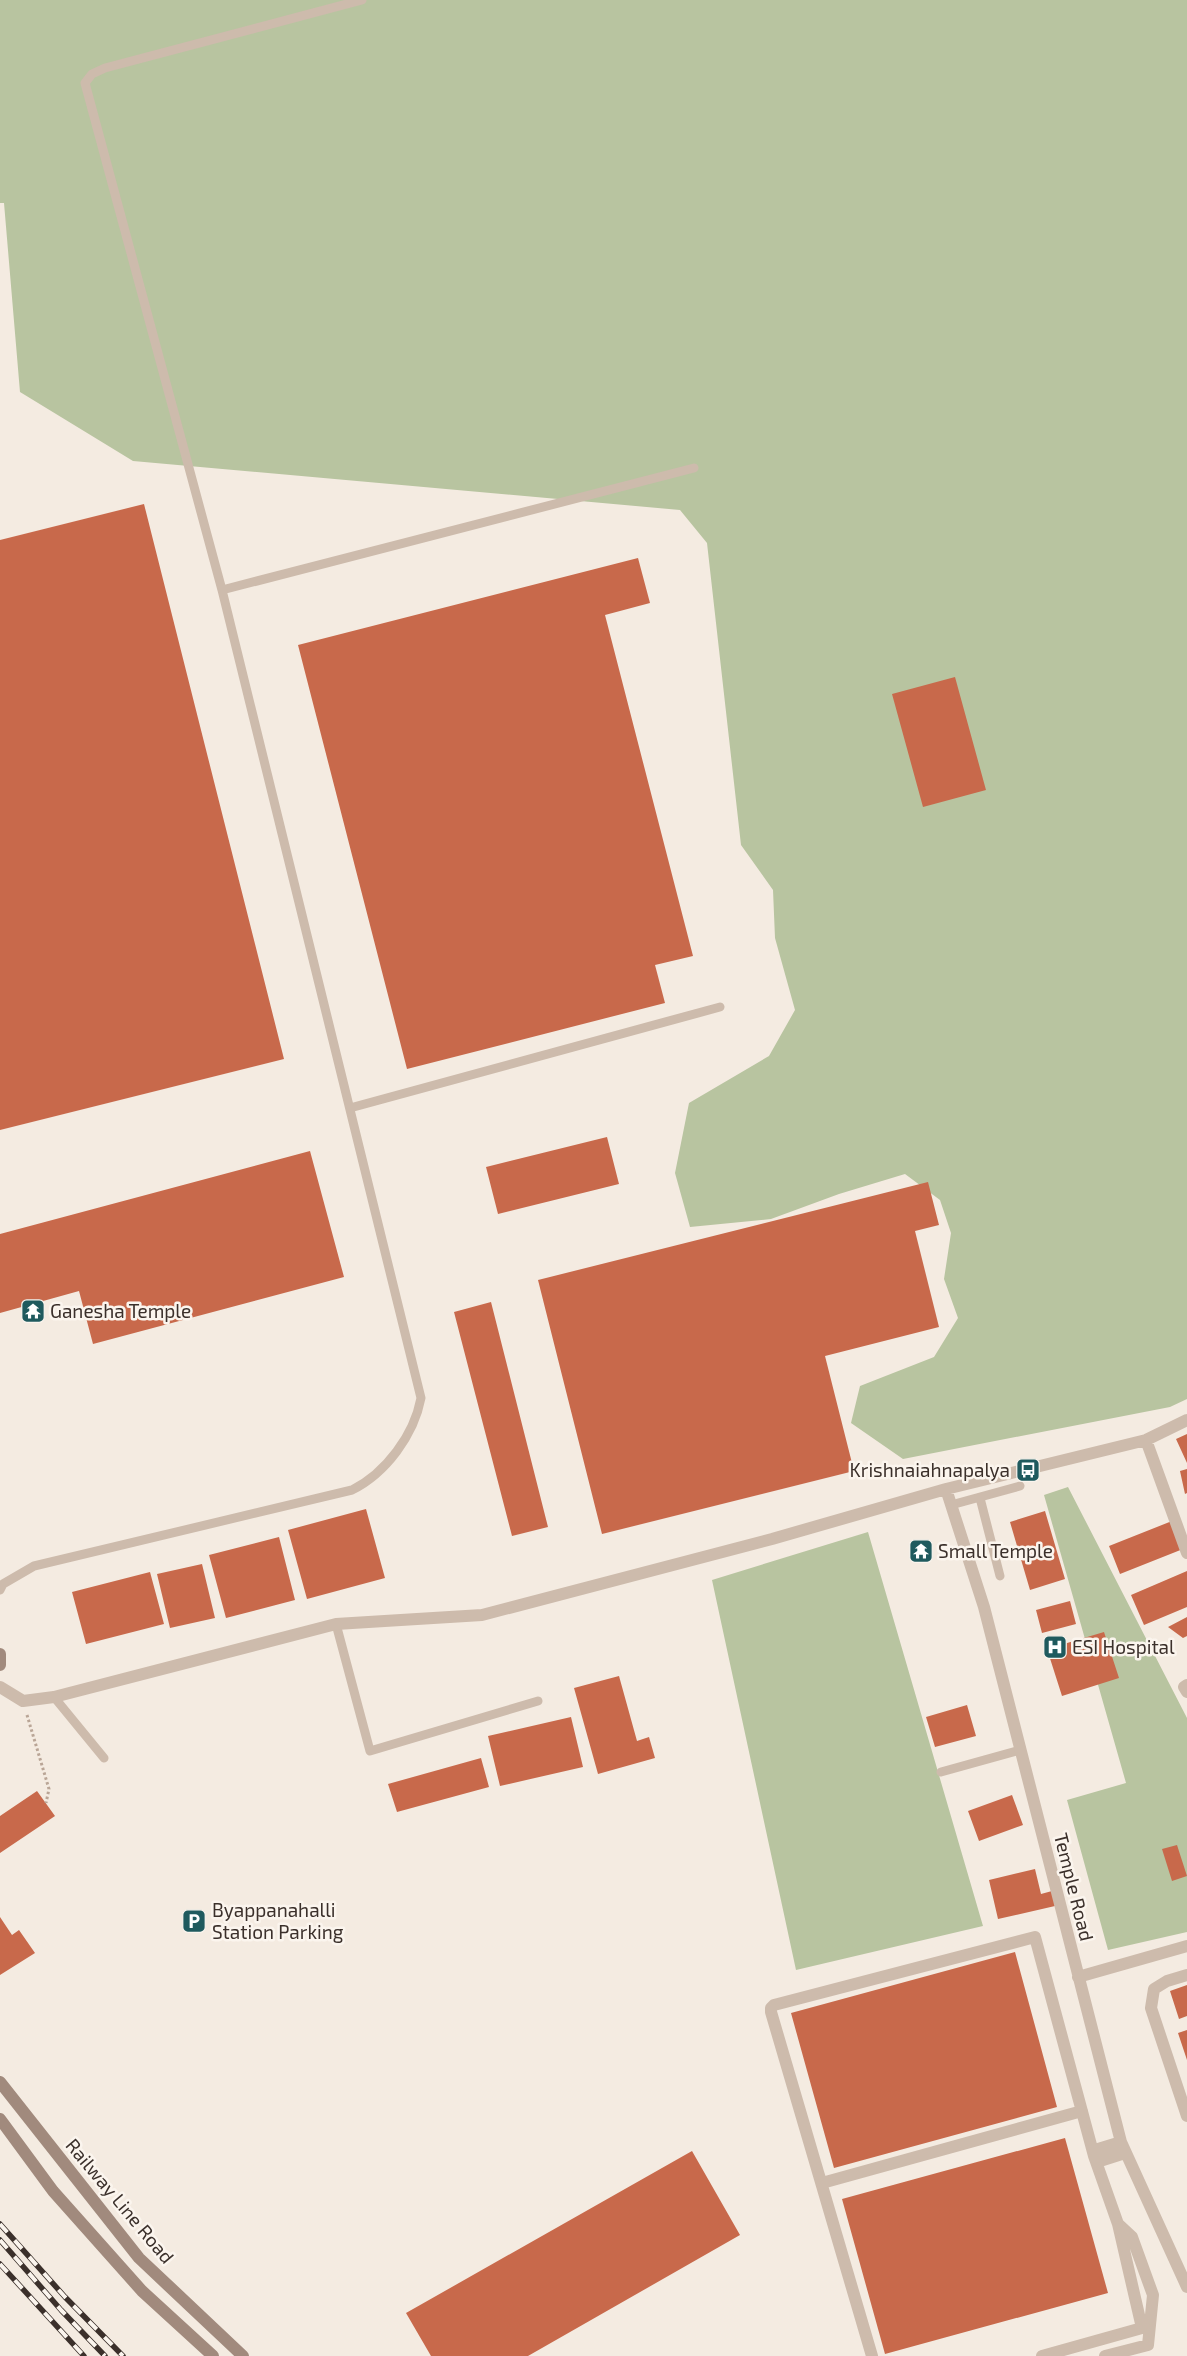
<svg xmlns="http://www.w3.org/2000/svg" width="1187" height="2356" viewBox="0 0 1187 2356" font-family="'Exo 2',sans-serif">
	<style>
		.green { fill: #b8c4a0 }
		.building { fill: #c8694b }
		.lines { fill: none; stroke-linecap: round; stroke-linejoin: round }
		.path { stroke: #b9a596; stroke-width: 3; stroke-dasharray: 2.5 2.5; stroke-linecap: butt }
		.service { stroke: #cdbbac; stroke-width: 9 }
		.minor { stroke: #cdbbac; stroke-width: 12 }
		.secondary { stroke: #a18a7d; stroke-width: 12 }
		.rail-casing { stroke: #3b302b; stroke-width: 5.5 }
		.rail { stroke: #fbf5ee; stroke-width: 4; stroke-dasharray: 11; stroke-linecap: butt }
		.labels { text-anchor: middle; stroke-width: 5; stroke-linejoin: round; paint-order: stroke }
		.poi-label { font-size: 19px; fill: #3b302b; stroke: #fbf5ee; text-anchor: start }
		.street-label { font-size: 19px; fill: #3b302b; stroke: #fbf5ee }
	</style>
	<rect width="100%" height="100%" fill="#f4ebe1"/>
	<path class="green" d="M0 0H1187V1399L1170 1407 903 1459 851 1423 860 1386 934 1357 958 1318 944 1279 951 1233 940 1200 905 1174 839 1194 771 1219 690 1227 675 1173 689 1103 769 1056 795 1010 775 938 773 890 741 845 707 543 680 510 133 461 20 392 4 203H0Z
		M1068 1487 1187 1718V1932L1108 1950 1067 1800 1126 1783 1044 1495Z
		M868 1532 983 1926 796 1970 712 1580Z"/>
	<path class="building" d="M144 504 284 1059 0 1130V540Z
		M638 558 650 603 605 615 693 956 655 965 665 1003 407 1069 298 645Z
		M955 677 986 790 923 807 892 694Z
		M607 1137 619 1184 498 1214 486 1167Z
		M310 1151 344 1277 93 1344 79 1291 0 1313V1234Z
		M928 1182 939 1225 915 1231 939 1327 825 1356 854 1471 602 1534 538 1280Z
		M491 1302 548 1527 512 1536 454 1312Z
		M1187 1434V1463L1176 1439Z
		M1187 1469V1493L1185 1494 1180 1471Z
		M366 1509 385 1578 307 1599 288 1530Z
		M1045 1511 1065 1579 1030 1590 1010 1522Z
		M1172 1521 1183 1549 1120 1574 1109 1546Z
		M279 1537 295 1600 226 1618 209 1555Z
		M202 1564 215 1618 170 1628 157 1574Z
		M1187 1571V1607L1144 1625 1131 1595Z
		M150 1572 164 1624 86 1644 72 1592Z
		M1070 1601 1076 1624 1042 1633 1036 1610Z
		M1187 1617V1636L1183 1638 1168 1627Z
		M1104 1632 1119 1678 1062 1696 1047 1649Z
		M619 1676 637 1741 649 1737 655 1758 598 1774 574 1688Z
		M967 1705 976 1736 935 1747 926 1717Z
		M571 1717 583 1767 500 1786 488 1736Z
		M481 1758 489 1787 397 1812 388 1784Z
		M37 1791 55 1816 0 1853V1816Z
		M1012 1795 1023 1825 979 1841 968 1811Z
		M1177 1845 1187 1876 1172 1881 1162 1849Z
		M1035 1869 1041 1894 1052 1891 1055 1906 998 1919 989 1880Z
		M0 1917 12 1935 19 1930 35 1953 0 1975Z
		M1015 1952 1057 2107 834 2168 791 2013Z
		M1187 1985V2016L1179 2019 1170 1991Z
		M1187 2030V2060L1178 2033Z
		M1065 2138 1108 2293 885 2354 842 2199Z
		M692 2151 740 2235 528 2356H431L406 2313Z"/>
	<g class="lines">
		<path class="path" d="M27 1715 49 1789 46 1803"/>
		<path class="service" d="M222 590 694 468
			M350 1108 720 1007
			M980 1498 1000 1576
			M951 1505 1020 1486
			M0 1590 3 1584 34 1566 352 1490C386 1473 414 1435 421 1398L222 590 85 83 92 74 105 68 362 0
			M336 1624 370 1751 538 1701
			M54 1697 104 1758
			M941 1772 1020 1750"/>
		<path class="minor" d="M1146 1440 1187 1553
			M946 1489 984 1607 1121 2142 1187 2287
			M1187 1685 1184 1687 1187 1692
			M0 1687 23 1701 54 1697 336 1624 482 1615 772 1539 946 1489 1146 1440 1187 1420
			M1187 1975 1167 1981 1154 1989 1151 2008 1187 2116
			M1078 1977 1187 1946
			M1094 2156 1100 2161 1125 2153
			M1094 2156 1098 2149 1121 2142
			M822 2183 1082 2111
			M872 2356 771 2012V2008L774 2005 1035 1937 1094 2156 1118 2224 1142 2328 1042 2356
			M1105 2356 1148 2345 1153 2295 1132 2237 1118 2224"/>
		<path class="secondary" d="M0 1654V1665
			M0 2082 139 2258 243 2356
			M0 2119 53 2191 142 2291 213 2356"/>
		<g class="rail-casing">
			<path id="rail" d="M0 2224 65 2297 123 2356
				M0 2240 61 2310 105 2356
				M0 2264 84 2356"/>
		</g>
		<use href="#rail" class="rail"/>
	</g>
	<defs>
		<g id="temple-square" transform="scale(1.25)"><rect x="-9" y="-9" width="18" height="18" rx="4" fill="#1f5a5e" stroke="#fbf5ee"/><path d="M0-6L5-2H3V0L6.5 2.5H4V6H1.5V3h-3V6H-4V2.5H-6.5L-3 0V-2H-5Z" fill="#fff"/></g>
		<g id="bus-square" transform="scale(1.25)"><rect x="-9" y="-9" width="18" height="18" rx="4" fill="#1f5a5e" stroke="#fbf5ee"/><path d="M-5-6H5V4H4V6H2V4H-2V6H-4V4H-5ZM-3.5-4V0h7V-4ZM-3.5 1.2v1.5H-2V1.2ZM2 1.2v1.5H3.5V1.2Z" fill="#fff"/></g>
		<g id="hospital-square" transform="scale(1.25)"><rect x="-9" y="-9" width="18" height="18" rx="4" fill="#1f5a5e" stroke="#fbf5ee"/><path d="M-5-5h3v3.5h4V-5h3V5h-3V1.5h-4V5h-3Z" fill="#fff"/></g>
		<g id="parking-square" transform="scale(1.25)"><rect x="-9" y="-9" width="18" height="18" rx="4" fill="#1f5a5e" stroke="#fbf5ee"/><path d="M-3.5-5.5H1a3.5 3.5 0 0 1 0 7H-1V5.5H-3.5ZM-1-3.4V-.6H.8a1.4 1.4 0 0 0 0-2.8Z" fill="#fff"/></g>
	</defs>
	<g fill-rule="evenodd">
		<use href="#temple-square" x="33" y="1311"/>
		<use href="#bus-square" x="1028" y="1470"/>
		<use href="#temple-square" x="921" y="1551"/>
		<use href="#hospital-square" x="1055" y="1647"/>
		<use href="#parking-square" x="194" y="1921"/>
	</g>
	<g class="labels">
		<g class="poi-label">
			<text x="50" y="1318">Ganesha Temple</text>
			<text x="1010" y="1477" text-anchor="end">Krishnaiahnapalya</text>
			<text x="938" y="1558">Small Temple</text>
			<text x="1072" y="1654">ESI Hospital</text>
			<text x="212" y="1917">Byappanahalli<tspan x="212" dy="22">Station Parking</tspan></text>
		</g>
		<g class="street-label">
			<text transform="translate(1074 1887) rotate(76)" y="7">Temple Road</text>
			<text transform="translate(120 2201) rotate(50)" y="7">Railway Line Road</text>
		</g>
	</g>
</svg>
